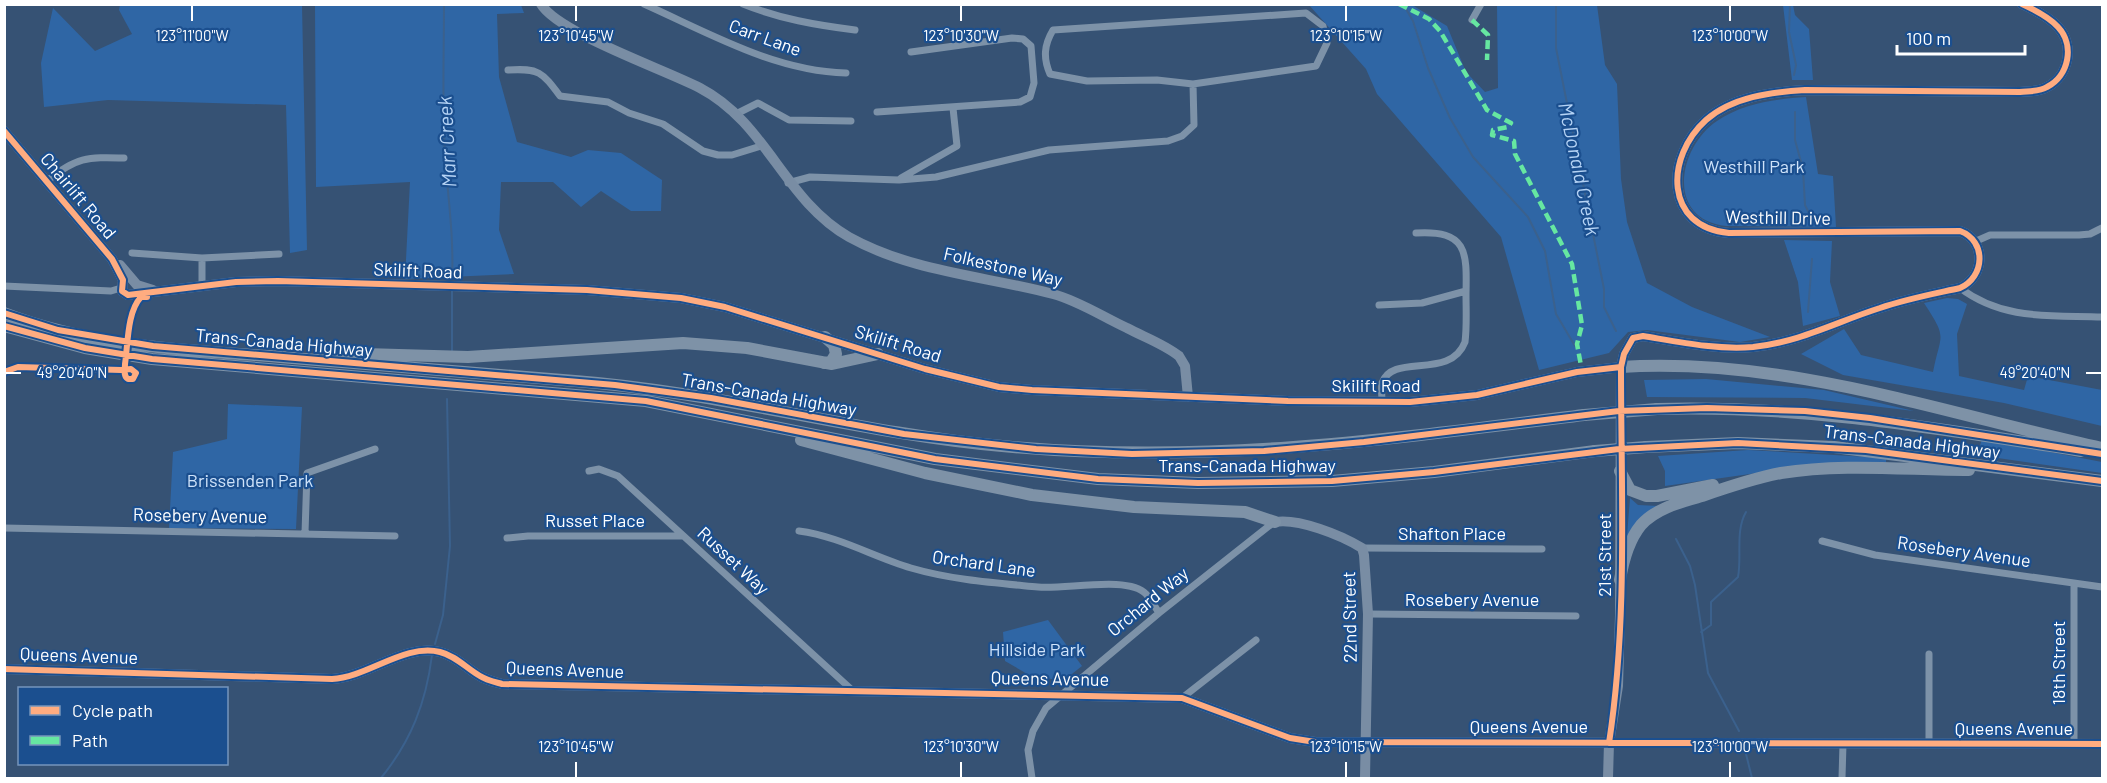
<svg xmlns="http://www.w3.org/2000/svg" width="2107" height="783" viewBox="0 0 2107 783" font-family="Barlow,sans-serif">
	<style>
		.green { fill: #2f66a5 }
		.lines { fill: none; stroke-linecap: round; stroke-linejoin: round }
		.stream { stroke: #3b618d; stroke-width: 2 }
		.street { stroke: #7d92a8; stroke-width: 7 }
		.secondary { stroke: #798da4; stroke-width: 10 }
		.highway { stroke: #7e92a7; stroke-width: 12 }
		.highway-bridge { stroke: #7e92a7; stroke-width: 12 }
		.quiet { stroke: #66e7a1; stroke-width: 4.5; stroke-dasharray: 9 4.5; stroke-linecap: butt }
		.cycleway-casing { stroke: #1b4f8f; stroke-width: 10 }
		.cycleway { stroke: #ffac80; stroke-width: 6 }
		.ticks { fill: none; stroke: #fff; stroke-width: 2 }
		.labels { text-anchor: middle; stroke-width: 4.5; stroke-linejoin: round; paint-order: stroke }
		.street-label { font-size: 18px; fill: #fff; stroke: #1b4f8f }
		.park-label { font-size: 18px; fill: #cfe3fa; stroke: #1b4f8f }
		.water-label { font-size: 20px; font-style: italic; fill: #b5d3f5; stroke: #1b4f8f }
		.ticks-label { font-size: 15px; text-anchor: middle; fill: #fff; stroke: #1b4f8f; stroke-width: 4.5; stroke-linejoin: round; paint-order: stroke }
	</style>
	<rect width="100%" height="100%" fill="#365274"/>
	<path class="green" d="M120 5H302L307 250 290 253 286 105 108 100 44 107 41 63 53 8 95 51 132 34 119 10Z
		M315 5H521L524 13 497 14 499 77 517 142 571 157 588 150 621 153 662 180 661 211H631L601 191 581 207 553 182H501L499 230 514 274 405 279 410 182 316 187Z
		M1309 5H1412L1447 26 1466 72 1485 92 1498 88 1497 5H1597L1605 65 1617 84 1621 179 1627 222 1647 283 1692 307 1770 337 1740 342 1647 330 1628 332 1609 353 1539 370 1501 237 1377 94 1366 69Z
		M1783 5H1793L1795 15 1809 29 1813 80H1792Z
		M1806 97 1818 174 1833 176 1836 227 1726 226C1665 219 1678 147 1717 121 1743 103 1776 99 1806 97Z
		M1784 240 1832 241 1830 282 1840 316 1803 326 1798 282Z
		M1947 298 1958 299 1967 304 1957 334 1959 376 2024 390 2028 376 2102 390V426L2004 403 1843 375 1801 354 1844 329 1861 355 1933 372C1941 332 1948 340 1924 303Z
		M1706 379 1824 390 1914 411 1805 398 1647 397 1644 380Z
		M228 404 302 407 296 529 169 528 173 452 227 439Z
		M1982 439 2102 462V473L1977 455Z
		M1748 450 1886 458V465L1799 467 1665 486V471L1658 456Z
		M1630 498 1638 505 1658 506 1627 536Z
		M1048 620 1082 666 1063 681 1029 675 1005 661 1003 632Z"/>
	<g class="lines">
		<path class="stream" d="M444 4C444 55 442 106 445 156 448 197 454 238 452 279
			M1556 4V48L1604 289V307L1616 331
			M1790 4 1789 32 1796 65 1794 75
			M1406 9 1413 21 1428 68 1450 118 1473 157 1528 217 1545 251 1556 314 1575 346
			M1795 112V140L1803 169 1805 205 1810 215
			M1808 312 1812 259
			M452 352V290
			M1676 539 1690 566 1695 585 1708 673 1739 731
			M1701 632 1711 625V602L1738 577C1742 556 1735 531 1746 512
			M435 644 443 615 450 546 447 399
			M1745 750 1752 778
			M381 778C411 741 426 703 432 655"/>
		<path class="street" d="M644 4C709 33 774 71 846 73
			M743 4C780 19 816 25 855 30
			M1306 13 1323 26 1327 43 1316 66 1193 84 1157 80 1087 81 1050 74C1043 58 1044 45 1053 30Z
			M1472 20 1481 4
			M508 70C539 68 542 72 560 96L608 102 629 113 663 124 703 151 718 155H732L764 145
			M877 112 1020 102 1030 97 1034 83 1031 46 1023 39 1012 38 911 52
			M738 113 758 103 789 120 851 121
			M901 178 957 146 953 108
			M47 181C76 157 87 157 124 158
			M788 183 810 177 899 180 936 177 1049 150 1168 141 1182 136 1194 125 1193 84
			M1974 242 1990 235H2079L2090 234 2102 228
			M132 253 202 258 279 254
			M202 258V286
			M4 286 111 291 121 288
			M1960 288C2004 321 2051 315 2102 317
			M1379 305 1422 303 1466 291
			M1382 402C1382 396 1381 389 1382 383 1393 352 1450 381 1465 342 1467 326 1466 310 1466 294 1467 251 1467 230 1416 233
			M589 471 599 469 618 476 852 690
			M4 528 395 536
			M799 531C838 536 874 557 911 568 952 580 996 583 1038 587 1064 590 1129 575 1146 594 1151 599 1155 607 1159 613
			M305 533 307 473 375 449
			M507 538 528 536H683
			M1822 541 1875 555 2102 587
			M1362 548 1542 549
			M2074 583V744
			M1368 614 1576 616
			M1929 654V744
			M1182 698 1256 640
			M1032 778 1028 750 1033 731 1046 708 1159 613 1274 522
			M1842 778 1843 744"/>
		<path class="secondary" d="M541 4C558 33 666 70 700 88 767 123 784 200 849 237 912 272 985 276 1053 294 1079 301 1103 317 1127 328 1144 337 1164 344 1179 356L1185 366 1188 397
			M4 131 112 259 123 280 122 291 128 295 236 282 278 281 587 290 681 298 725 307 925 369 999 387 1032 390 1288 401 1410 402 1477 395 1577 372 1621 367
			M120 265 137 285 153 290
			M1275 522C1298 518 1341 535 1362 548L1364 555 1368 614 1365 778
			M4 669 332 679C368 677 405 643 440 652 456 656 466 668 480 676 486 680 495 682 502 684L1182 698 1290 738 1315 742 2102 744
			M1608 778 1609 743 1618 686 1620 615 1621 367 1624 354 1633 338 1643 336C1679 342 1716 350 1753 347 1800 342 1836 322 1880 308 1906 299 1933 294 1960 288 1985 277 1987 241 1960 231L1729 233C1664 227 1665 157 1706 120 1732 97 1771 92 1805 90L2020 92C2029 91 2039 92 2047 87 2069 76 2075 45 2058 27 2049 17 2035 10 2022 4"/>
		<path class="highway" d="M4 313C92 347 188 350 280 357 378 365 477 373 575 381 719 392 858 433 1002 446 1203 465 1385 440 1584 415
			M4 326 85 348 152 359 646 401 935 459 1098 479 1198 483 1332 481 1434 472 1595 451
			M330 353 468 357 683 343 747 348 832 364 878 354
			M824 363 831 362 836 354 834 345 825 337
			M1621 367C1787 357 1943 413 2102 448
			M1657 409C1805 405 1936 428 2081 451
			M801 440 925 473 1032 495 1134 507 1245 512 1275 522
			M1646 447 1738 443 1834 447 2102 481
			M1620 471 1630 490 1646 496H1657L1713 485
			M1620 580C1623 561 1628 541 1641 525 1656 508 1681 502 1702 496 1728 487 1755 478 1781 473 1843 463 1907 470 1969 470"/>
		<path class="highway-bridge" d="M1584 415 1657 409
			M1595 451 1646 447"/>
		<path class="quiet" d="M1399 4 1429 19 1440 31 1487 110 1511 123 1508 127 1493 130 1492 135 1514 141 1515 154 1572 264 1582 325 1577 344 1582 371
			M1472 20 1488 35 1487 60"/>
		<g class="cycleway-casing">
			<path id="cycleway" d="M4 131 112 259 123 280 122 291 128 295 236 282 278 281 587 290 681 298 725 307 925 369 999 387 1032 390 1288 401 1410 402 1477 395 1577 372 1621 367
				M4 313 58 330 153 346 615 385 711 398 904 434 1036 449 1132 454 1264 451 1364 442 1619 411 1707 408 1805 411 1870 418 2102 454
				M4 326 85 348 152 359 646 401 935 459 1098 479 1198 483 1332 481 1434 472 1619 449 1738 443 1866 450 2102 481
				M4 372 18 367 121 370 131 369 136 373 133 379H128C123 376 125 369 125 364 128 344 127 312 141 297H147V293
				M4 669 332 679C368 677 405 643 440 652 456 656 466 668 480 676 486 680 495 682 502 684L1182 698 1290 738 1315 742 2102 744
				M1609 743C1628 619 1621 492 1621 367L1624 354 1633 338 1643 336C1679 342 1716 350 1753 347 1800 342 1836 322 1880 308 1906 299 1933 294 1960 288 1985 277 1987 241 1960 231L1729 233C1664 227 1665 157 1706 120 1732 97 1771 92 1805 90L2020 92C2029 91 2039 92 2047 87 2069 76 2075 45 2058 27 2049 17 2035 10 2022 4"/>
		</g>
		<use href="#cycleway" class="cycleway"/>
	</g>
	<path class="ticks" d="M192 6V21M576 6V21M961 6V21M1346 6V21M1730 6V21M6 373H21M2086 373H2101M576 762V777M961 762V777M1346 762V777M1730 762V777"/>
	<g class="labels">
		<g class="street-label">
			<text transform="translate(765 38) rotate(20)" y="6">Carr Lane</text>
			<text transform="translate(78 196) rotate(50)" y="6">Chairlift Road</text>
			<text transform="translate(1778 218) rotate(1)" y="6">Westhill Drive</text>
			<text transform="translate(1003 267) rotate(13)" y="6">Folkestone Way</text>
			<text transform="translate(418 271) rotate(2)" y="6">Skilift Road</text>
			<text transform="translate(284 343) rotate(5)" y="6">Trans-Canada Highway</text>
			<text transform="translate(898 344) rotate(17)" y="6">Skilift Road</text>
			<text x="1376" y="392">Skilift Road</text>
			<text transform="translate(769 395) rotate(10)" y="6">Trans-Canada Highway</text>
			<text transform="translate(1912 442) rotate(7)" y="6">Trans-Canada Highway</text>
			<text x="1247" y="472">Trans-Canada Highway</text>
			<text transform="translate(200 516) rotate(1)" y="6">Rosebery Avenue</text>
			<text x="595" y="527">Russet Place</text>
			<text x="1452" y="540">Shafton Place</text>
			<text transform="translate(1964 552) rotate(8)" y="6">Rosebery Avenue</text>
			<text transform="translate(1605 555) rotate(-90)" y="6">21st Street</text>
			<text transform="translate(733 561) rotate(43)" y="6">Russet Way</text>
			<text transform="translate(984 564) rotate(8)" y="6">Orchard Lane</text>
			<text x="1472" y="606">Rosebery Avenue</text>
			<text transform="translate(1148 602) rotate(-39)" y="6">Orchard Way</text>
			<text transform="translate(1350 617) rotate(-91)" y="6">22nd Street</text>
			<text transform="translate(79 656) rotate(2)" y="6">Queens Avenue</text>
			<text transform="translate(2059 663) rotate(-90)" y="6">18th Street</text>
			<text transform="translate(565 670) rotate(2)" y="6">Queens Avenue</text>
			<text transform="translate(1050 679) rotate(1)" y="6">Queens Avenue</text>
			<text x="1529" y="733">Queens Avenue</text>
			<text x="2014" y="735">Queens Avenue</text>
		</g>
		<g class="park-label">
			<text x="1754" y="173">Westhill Park</text>
			<text x="250" y="487">Brissenden Park</text>
			<text x="1037" y="656">Hillside Park</text>
		</g>
		<g class="water-label">
			<text transform="translate(447 142) rotate(-93)" y="7">Marr Creek</text>
			<text transform="translate(1579 169) rotate(78)" y="7">McDonald Creek</text>
		</g>
	</g>
	<g class="ticks-label">
		<text x="192" y="41">123°11'00"W</text>
		<text x="576" y="41">123°10'45"W</text>
		<text x="961" y="41">123°10'30"W</text>
		<text x="1346" y="41">123°10'15"W</text>
		<text x="1730" y="41">123°10'00"W</text>
		<text x="72" y="378">49°20'40"N</text>
		<text x="2035" y="378">49°20'40"N</text>
		<text x="576" y="752">123°10'45"W</text>
		<text x="961" y="752">123°10'30"W</text>
		<text x="1346" y="752">123°10'15"W</text>
		<text x="1730" y="752">123°10'00"W</text>
	</g>
	<rect width="2107" height="783" fill="none" stroke="#ffffff" stroke-width="12"/>
	<rect x="18" y="687" width="210" height="78" fill="#1b4f8f" stroke="#7695bc" stroke-width="1.5"/>
	<rect x="30" y="706" width="30" height="9" fill="#ffac80" stroke="#7695bc" stroke-width="1.5"/>
	<text x="72" y="717" font-size="18" fill="#ffffff">Cycle path</text>
	<rect x="30" y="736" width="30" height="9" fill="#66e7a1" stroke="#7695bc" stroke-width="1.5"/>
	<text x="72" y="747" font-size="18" fill="#ffffff">Path</text>
	<path d="M1897 45v9h128v-9" fill="none" stroke="#ffffff" stroke-width="3"/>
	<text x="1906" y="45" font-size="18" fill="#ffffff" stroke="#1b4f8f" stroke-width="4.5" paint-order="stroke">100 m</text>
</svg>
